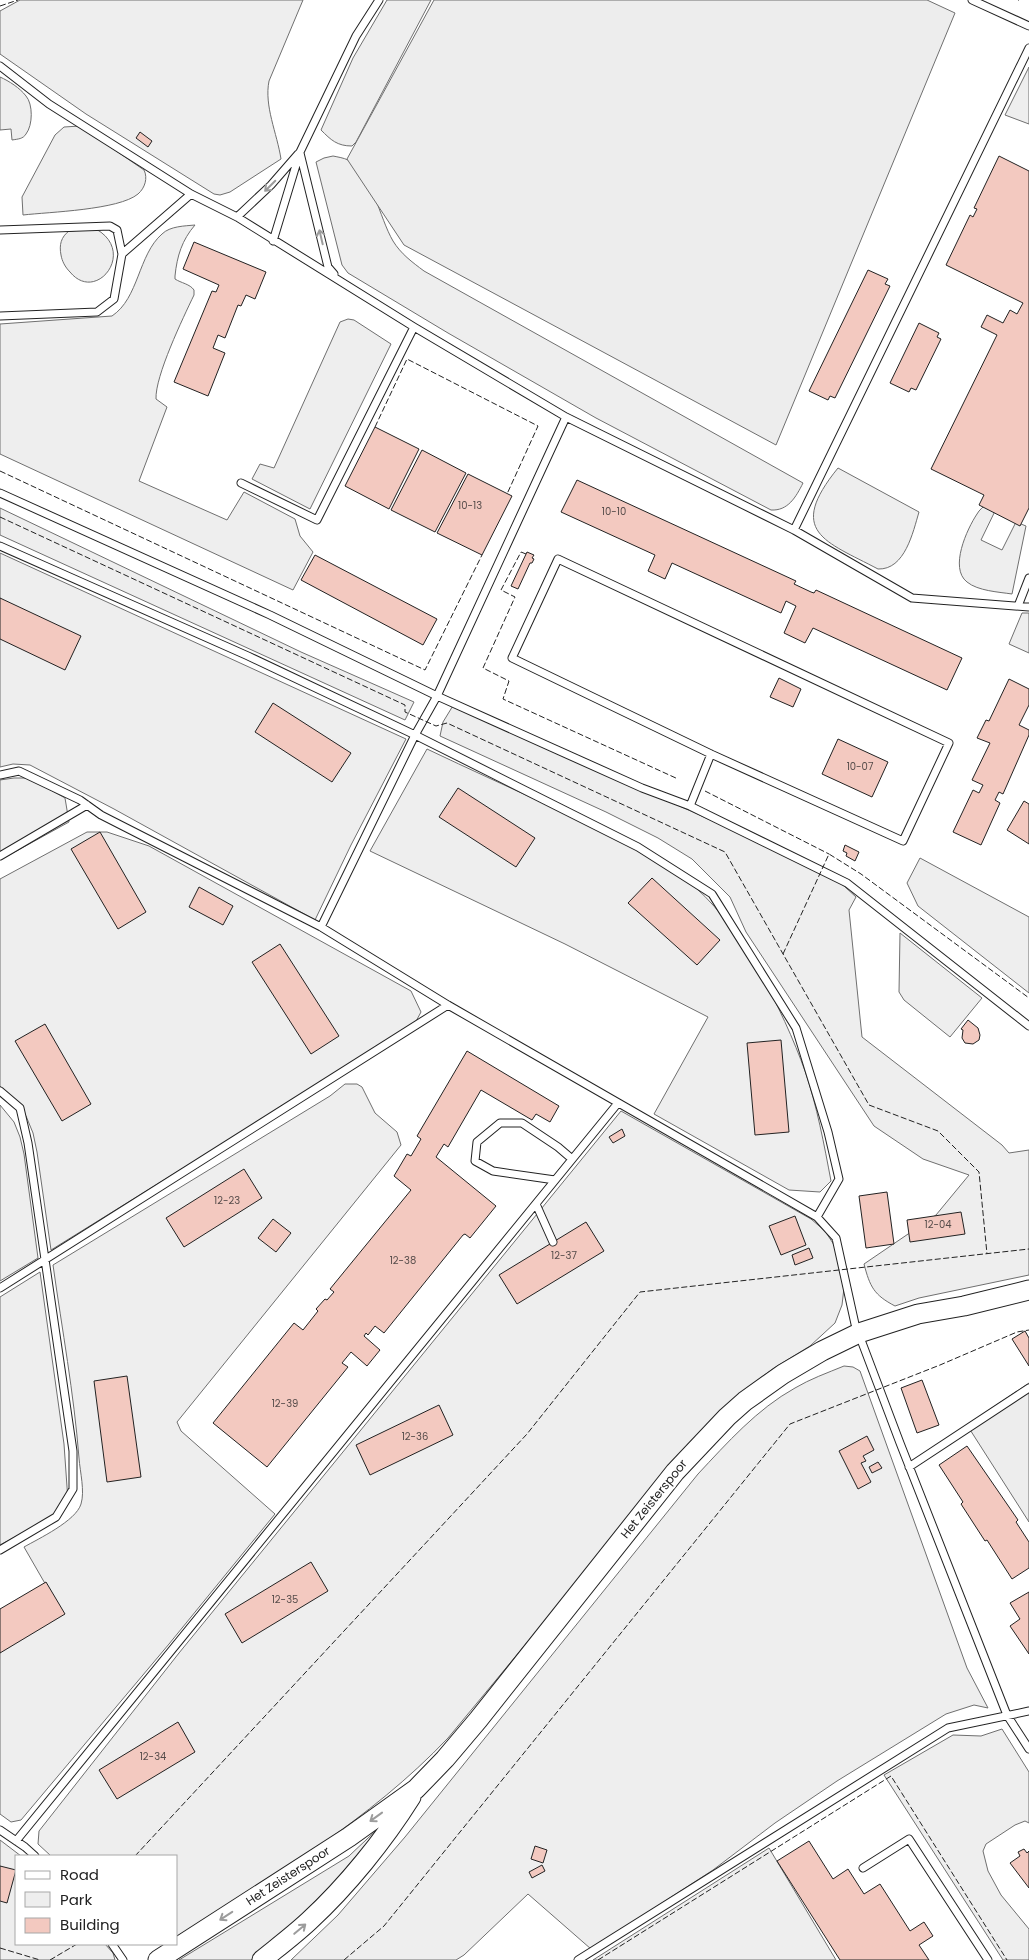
<svg xmlns="http://www.w3.org/2000/svg" width="1029" height="1960" viewBox="0 0 1029 1960" font-family="Poppins,sans-serif">
	<style>
		.green { fill: #eee; stroke: #6f6f6f }
		.parking { fill: #ededed; stroke: #6f6f6f }
		.building { fill: #f3c9c0; stroke: #222 }
		.lines { fill: none; stroke-linecap: round; stroke-linejoin: round }
		.lane-casing { stroke: #222; stroke-width: 9 }
		.secondary-casing { stroke: #222; stroke-width: 21 }
		.lane { stroke: #fff; stroke-width: 7 }
		.secondary { stroke: #fff; stroke-width: 19 }
		.fence { stroke: #222; stroke-width: 1; stroke-dasharray: 6 2.5; stroke-linecap: butt }
		.oneway { stroke: #9c9c9c }
		.labels { text-anchor: middle; stroke-width: 4; stroke-linejoin: round; paint-order: stroke }
		.number-label { font-size: 10px; fill: #564c4a }
		.street-label { font-size: 12px; fill: #222; stroke: #fff }
	</style>
	<rect width="100%" height="100%" fill="#fff"/>
	<path class="green" d="M20 0H303L269 81C264 106 277 133 281 159L230 192 220 195 214 194 86 114 0 54V11Z
		M387 0H431L356 142 352 146C337 146 331 140 321 130L353 58Z
		M1029 67V124L1005 115Z
		M0 77C9 81 20 88 26 96 33 104 33 125 26 134 23 139 18 139 12 140L11 129 0 130Z
		M80 126 144 170C148 178 145 188 138 194 119 210 49 212 23 215L22 197 55 135 64 127Z
		M333 156C338 157 344 158 348 160 373 175 379 217 393 241 401 254 412 262 424 271L803 483C796 497 788 511 771 510L596 418 448 333 348 273 342 265 316 162 324 158Z
		M195 225C182 240 177 256 175 276V279C181 283 190 284 194 290V295C183 318 155 376 156 399L167 407 139 481 227 520 244 492 295 519 300 536 313 552 293 590 0 454V324L112 316C139 298 138 255 162 234 170 226 185 226 195 225Z
		M96 229C137 252 96 304 70 272 65 267 62 261 61 255 59 245 61 237 69 231Z
		M348 319 354 320 391 344 310 509 252 479 260 464 274 468 340 322Z
		M838 468 919 512C913 532 905 570 878 569 825 541 786 532 838 468Z
		M988 503 997 507 981 540 1002 550 1016 522 1026 526 1012 594C999 592 978 591 967 582 949 568 967 529 977 514 979 510 984 506 988 503Z
		M0 508 301 652 414 702 405 720 0 535Z
		M0 553 406 739 351 845 315 920 114 809 30 765 13 764 0 767Z
		M1022 613H1029V653L1009 644Z
		M454 704 821 870 844 886 856 897 849 910 862 1037 1002 1145 1009 1153 1029 1150V1275L919 1298 895 1306C874 1295 870 1287 864 1264L936 1215 969 1175 923 1159 874 1126 746 932 730 897 692 859 658 838 606 812 440 736 443 722Z
		M427 749C469 769 511 788 554 808 599 829 646 851 686 880 737 917 784 1012 805 1071 817 1106 824 1144 831 1181L820 1192 789 1190 654 1114 708 1017 565 944 370 851Z
		M14 778H29L65 798 69 822 0 860V780Z
		M87 832H107L149 846 411 991 421 1012 414 1025 51 1250 37 1152 33 1133 26 1116 15 1101 0 1086V879Z
		M920 858 1029 917V993L918 906 907 883Z
		M900 933 982 998 950 1037 904 1000 899 992Z
		M345 1084H357L362 1087 375 1113 397 1132 401 1145 177 1422 181 1431 275 1514 169 1644 21 1820 11 1822 0 1814V1650L62 1613 24 1547C38 1539 76 1521 81 1504 85 1491 80 1472 79 1458 74 1394 62 1329 53 1265L330 1096Z
		M0 1105 14 1122 20 1137 24 1154 38 1258 0 1281Z
		M621 1111 811 1219 825 1231 838 1251 844 1288 842 1305 835 1323 810 1346 774 1368 743 1391 713 1418 448 1738C370 1820 272 1878 176 1937V1856H51L38 1844 39 1831 179 1653Z
		M40 1272 64 1444 68 1501C57 1517 18 1535 0 1545V1297Z
		M844 1366 853 1367 860 1371 967 1668 988 1708 974 1705 946 1714 837 1781 775 1823 713 1870 591 1949 528 1894 464 1955 456 1960H291L338 1915 405 1837 698 1474C727 1443 757 1409 795 1388 810 1379 827 1373 844 1366Z
		M1002 1729 1029 1772V1823L1025 1821 1015 1825 986 1844 983 1851 988 1871 1001 1895 1029 1929V1960H1003L884 1775 953 1735 981 1736Z
		M385 1822 336 1880 283 1934 251 1960H179L349 1856Z
		M0 1840 21 1856H16V1944H105L113 1953 115 1960H0Z
		M769 1848 836 1960H593Z"/>
	<path class="parking" d="M434 0H927L955 13 776 445 404 245 347 159Z
		M1029 1383V1522L967 1425Z"/>
	<path class="building" d="M140 132 152 141 148 147 136 138Z
		M999 156 1029 171V508L1020 526 979 505 984 495 931 469 997 335 981 327 987 315 1003 323 1010 310 1017 314 1023 303 946 265 970 215 973 217 977 209 974 208Z
		M194 242 266 272 255 299 246 295 241 306 238 305 225 338 218 335 213 348 225 353 208 396 174 382 212 291 216 292 219 285 183 269Z
		M868 270 888 279 885 284 890 286 835 398 830 396 828 400 809 391Z
		M919 323 939 333 937 337 941 339 916 390 911 388 909 392 890 383Z
		M375 427 419 449 389 509 345 486Z
		M422 450 466 473 435 532 391 510Z
		M468 474 512 496 482 555 437 533Z
		M577 480 796 581 794 584 811 592 814 593 816 590 962 658 947 690 813 628 805 643 784 633 796 606 786 601 781 613 672 563 665 579 648 571 655 555 561 512Z
		M527 552 534 555 532 558 534 559 532 563H530L518 589 511 586Z
		M315 555 437 619 423 645 301 580Z
		M0 598 81 636 65 670 0 639Z
		M779 678 801 689 793 707 770 697Z
		M1009 679 1029 689V705L1019 725 1029 730V735L1003 794 999 792 995 800 1000 803 981 845 953 832 973 790 979 793 983 785 972 780 990 743 977 738 986 720 989 721Z
		M273 703 351 753 332 782 255 732Z
		M838 739 888 762 872 797 822 774Z
		M458 788 535 838 516 867 439 817Z
		M1024 801 1029 804V844L1007 830Z
		M100 832 146 912 118 929 71 849Z
		M845 845 859 852 855 861 846 856 847 853 843 851Z
		M652 878 720 940 697 965 628 903Z
		M199 887 233 906 223 925 189 907Z
		M280 944 339 1036 311 1054 252 962Z
		M968 1020 978 1028 980 1035 979 1040 973 1044 965 1043 962 1038 963 1030 961 1029Z
		M45 1024 91 1104 62 1121 15 1041Z
		M781 1040 789 1132 755 1135 747 1043Z
		M467 1051 559 1106 550 1122 536 1114 532 1120 481 1090 448 1147 444 1144 436 1157 496 1206 470 1238 465 1234 463 1235 384 1333 375 1326 368 1335 366 1333 364 1336 380 1350 367 1366 351 1352 342 1363 348 1367 267 1467 213 1423 294 1323 303 1330 318 1311 316 1309 325 1299 327 1300 334 1292 330 1289 411 1190 394 1176 407 1154 411 1156 421 1139 417 1136Z
		M622 1129 625 1136 613 1143 609 1137Z
		M244 1169 262 1198 184 1247 166 1218Z
		M887 1192 894 1244 866 1248 859 1196Z
		M961 1212 965 1234 910 1242 907 1220Z
		M795 1216 806 1245 781 1255 769 1226Z
		M273 1219 291 1233 276 1252 258 1238Z
		M586 1222 604 1251 517 1304 499 1275Z
		M809 1248 813 1258 795 1265 792 1255Z
		M1025 1331 1029 1338V1366L1012 1339Z
		M127 1376 141 1477 107 1482 94 1381Z
		M922 1380 939 1425 917 1433 901 1388Z
		M439 1405 453 1435 370 1475 356 1445Z
		M867 1436 874 1450 863 1456 866 1461 861 1463 871 1482 858 1489 839 1451Z
		M967 1446 1018 1520 1016 1522 1029 1542V1568L1012 1579 987 1540 985 1541 961 1504 963 1502 939 1465Z
		M878 1462 882 1468 872 1473 869 1467Z
		M311 1562 328 1591 242 1643 225 1614Z
		M46 1582 65 1614 0 1653V1609Z
		M1029 1592V1654L1010 1626 1020 1619 1010 1603Z
		M178 1722 195 1752 117 1799 99 1770Z
		M809 1841 833 1879 848 1869 864 1894 880 1884 910 1931 924 1922 933 1936 919 1945 929 1960H840L777 1861Z
		M535 1846 547 1850 543 1863 531 1859Z
		M1024 1849 1027 1853 1029 1851V1888L1010 1863 1020 1856 1018 1852Z
		M542 1865 545 1871 532 1878 529 1872Z
		M0 1866 16 1870 7 1903 0 1901Z"/>
	<g class="lines">
		<g class="lane-casing">
			<path id="lane" d="M972 0 1029 26
				M0 66 49 104 191 194 237 217 414 327 566 417 794 530 912 598 1029 607
				M300 153 328 267 334 274
				M237 217 271 185 298 154
				M0 230 110 226 117 230 122 254 114 299 97 312 0 316
				M273 241 300 152 356 36 379 0
				M122 254 191 194
				M241 483 317 520 414 327
				M0 493 270 615 437 696 642 788 690 806 847 883 1029 1026
				M794 530 1029 48
				M0 546 248 656 415 735 638 847 712 894 796 1028 828 1132 839 1179 817 1217
				M558 559 949 743 903 841 711 754 512 658Z
				M1018 606 1029 578
				M0 775 19 771 80 800 101 815 321 927 448 1005 817 1217 836 1238 855 1324 900 1443 1007 1715 1029 1749
				M690 806 711 754
				M0 856 87 805
				M321 927 415 735 437 696 566 417
				M0 1091 20 1108 28 1143 73 1451V1489L56 1517 0 1550
				M555 1180 493 1171 475 1161 477 1142 500 1123H522L558 1147 572 1159
				M536 1204 553 1242
				M0 1288 448 1005
				M909 1467 1029 1388
				M0 1830 25 1847 35 1856
				M16 1841 618 1103
				M863 1868 909 1839 988 1960
				M112 1944 123 1960
				M578 1960 948 1728 1029 1711"/>
		</g>
		<g class="secondary-casing">
			<path id="secondary" d="M158 1960 349 1837 416 1789 445 1759 478 1720 675 1472 727 1417 745 1401 783 1374 822 1351 859 1333 918 1314 964 1306 1029 1290
				M262 1960C278 1947 294 1935 309 1921 347 1886 384 1840 411 1797"/>
		</g>
		<use href="#lane" class="lane"/>
		<use href="#secondary" class="secondary"/>
		<path class="fence" d="M1018 0H1019
			M0 6 18 0
			M375 427 407 359 538 426 507 494
			M0 471 425 670 482 555
			M0 517 405 705V712L436 726 447 723 725 852 869 1105 938 1131 979 1172 987 1254
			M526 554 521 552 501 590 515 597 483 668 509 681 503 699 678 779
			M705 791 829 854
			M783 954 829 854 861 874 1029 998
			M135 1856 527 1434 640 1292 1029 1249
			M0 1948 40 1960
			M50 1960 77 1944
			M344 1960 384 1926 790 1424 940 1365 1017 1332 1029 1330
			M598 1960 891 1776 1007 1960"/>
	</g>
	<defs><path id="oneway-shaft" d="M-6 0H5M1.5-3L5.5 0L1.5 3" fill="none" stroke-width="1.6" stroke-linecap="round" stroke-linejoin="round" transform="scale(1.25)"/></defs>
	<g class="oneway">
		<use href="#oneway-shaft" transform="translate(270 186) rotate(135)"/>
		<use href="#oneway-shaft" transform="translate(321 237) rotate(-103)"/>
		<use href="#oneway-shaft" transform="translate(376 1817) rotate(144)"/>
		<use href="#oneway-shaft" transform="translate(226 1916) rotate(147)"/>
		<use href="#oneway-shaft" transform="translate(300 1929) rotate(-40)"/>
	</g>
	<g class="labels">
		<g class="number-label">
			<text x="470" y="509">10-13</text>
			<text x="614" y="515">10-10</text>
			<text x="860" y="770">10-07</text>
			<text x="227" y="1204">12-23</text>
			<text x="938" y="1228">12-04</text>
			<text x="564" y="1259">12-37</text>
			<text x="403" y="1264">12-38</text>
			<text x="285" y="1407">12-39</text>
			<text x="415" y="1440">12-36</text>
			<text x="285" y="1603">12-35</text>
			<text x="153" y="1760">12-34</text>
		</g>
		<g class="street-label">
			<text transform="translate(654 1499) rotate(-51)" y="4">Het Zeisterspoor</text>
			<text transform="translate(288 1876) rotate(-33)" y="4">Het Zeisterspoor</text>
		</g>
	</g>
	<rect x="15" y="1855" width="162" height="90" fill="#ffffff" stroke="#a7a7a7"/>
	<rect x="25" y="1871" width="25" height="8" fill="#ffffff" stroke="#a7a7a7"/>
	<text x="60" y="1880" font-size="15" fill="#222222">Road</text>
	<rect x="25" y="1892" width="25" height="15" fill="#eeeeee" stroke="#a7a7a7"/>
	<text x="60" y="1905" font-size="15" fill="#222222">Park</text>
	<rect x="25" y="1918" width="25" height="15" fill="#f3c9c0" stroke="#a7a7a7"/>
	<text x="60" y="1930" font-size="15" fill="#222222">Building</text>
</svg>
